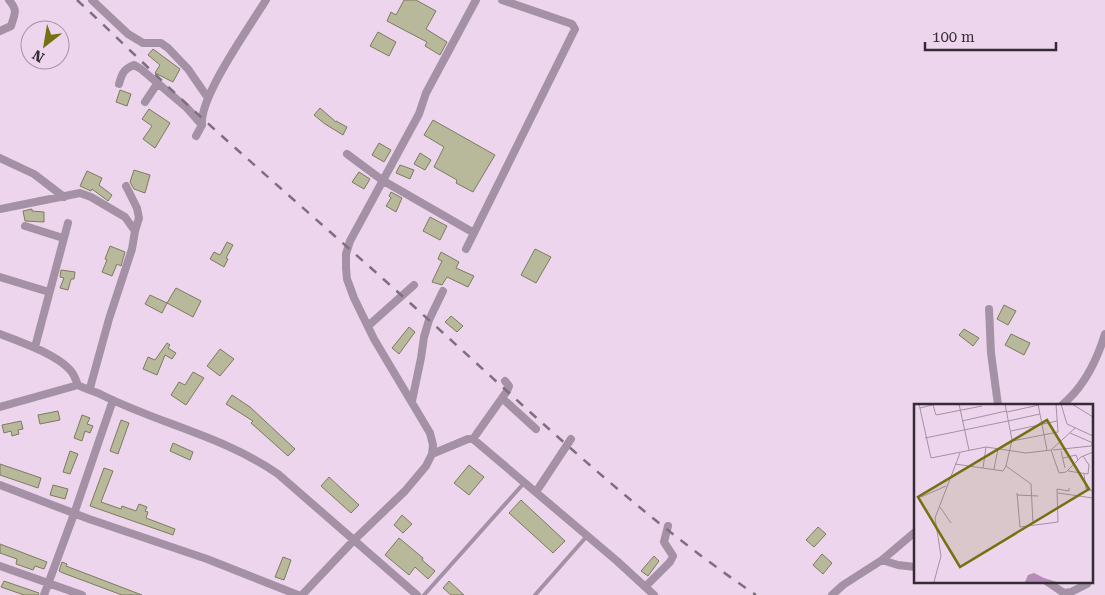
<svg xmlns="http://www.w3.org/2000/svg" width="1105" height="595" viewBox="0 0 1105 595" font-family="'Roboto Serif',serif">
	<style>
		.building { fill: #b8b89a; stroke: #7c7b5f }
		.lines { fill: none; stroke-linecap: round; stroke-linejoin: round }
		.service { stroke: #a591a5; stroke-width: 4 }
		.minor { stroke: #a591a5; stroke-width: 8 }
		.rail { stroke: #7e6f7e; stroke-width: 2.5; stroke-dasharray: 9 9; stroke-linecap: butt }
		.inset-road { fill: none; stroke: #a392a3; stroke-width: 1 }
		.view { fill: #757011; fill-opacity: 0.15; stroke: #757011; stroke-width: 2.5 }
		.inset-edge { fill: none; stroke: #342b34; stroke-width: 2.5 }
	</style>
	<rect width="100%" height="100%" fill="#edd6ed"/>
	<path class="building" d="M404 0H416L436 11 426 29 447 42 440 55 425 46 427 42 387 21 391 12 396 15Z
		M378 32 396 42 389 56 370 46Z
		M153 49 180 69 173 82 155 73 160 65 148 55Z
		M120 90 131 94 127 106 116 102Z
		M320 108 336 122V121L347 127 343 135 325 124 314 115Z
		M149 109 170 123 155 148 143 139 152 126 142 119Z
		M433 120 495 155 473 192 456 183 457 180 434 167 444 147 424 135Z
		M379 143 391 150 384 162 372 155Z
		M420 153 431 160 425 170 414 164Z
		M400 165 414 170 410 179 396 173Z
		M134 170 150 175 145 193 134 189 130 182Z
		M87 171 102 178 99 185 112 195 108 201 92 189 91 191 80 186Z
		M359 172 370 179 364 189 352 182Z
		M391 192 402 198 396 212 386 206 391 198 389 196Z
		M32 209V211L44 212V222L25 221 23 211Z
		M430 217 447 226 440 240 423 231Z
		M227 242 233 245 226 258 228 259 224 267 210 259 214 252 220 255Z
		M110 246 125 252 121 266 117 264 112 276 102 272 107 260 105 259Z
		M535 249 551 257 536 283 521 275Z
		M441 252 459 262 456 268 474 276 468 287 447 277 442 285 432 282 442 261 438 259Z
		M61 270 75 272 74 279H71L68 290 60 288 64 278 60 277Z
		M176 288 201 301 193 317 167 303Z
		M150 295 167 303 162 313 145 304Z
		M1004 305 1016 311 1008 325 997 319Z
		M451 316 463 326 457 332 445 322Z
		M409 327 415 332 399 354 392 348Z
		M964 329 979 338 973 346 959 335Z
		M1011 334 1030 343 1024 355 1005 345Z
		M167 343 170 345 168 348 176 353 172 359 165 355 157 375 143 369 148 357 155 360Z
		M220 349 234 359 220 376 207 366Z
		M193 372 204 378 186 405 171 395 179 382 185 385Z
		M232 395 250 407 295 449 288 456 251 423 253 421 226 404Z
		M58 411 60 420 40 424 38 415Z
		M82 415 90 418 87 424 93 426 90 433 85 431 82 441 74 438Z
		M121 420 129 423 118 454 110 451Z
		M21 421 23 429 18 430 19 434 12 436 11 431 4 433 2 425Z
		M173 443 193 452 190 460 170 451Z
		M70 451 78 454 70 474 63 472Z
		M0 464 41 478 38 488 0 475Z
		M469 465 484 477 469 495 454 483Z
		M104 468 113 471 101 502 121 509 122 506 136 511 139 504 147 507 145 511 148 512 146 518 175 529 173 535 90 506Z
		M329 477 359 505 351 513 321 486Z
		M53 485 68 489 65 499 50 495Z
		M521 500 565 541 553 553 509 513Z
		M402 515 412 524 403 533 394 525Z
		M818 527 826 534 814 547 806 540Z
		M399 538 423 558 422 560 435 571 428 579 415 567 409 575 385 555Z
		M0 544 47 562 44 569 35 566 33 570 16 564 17 559 0 553Z
		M822 554 832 563 823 574 813 565Z
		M654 556 659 561 648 576 641 571Z
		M283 557 291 560 284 580 275 577Z
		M62 562 67 564 66 566 142 595H122L63 573 59 571Z
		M4 581 39 593 38 595H24L1 587Z
		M449 581 464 595H451L443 588Z"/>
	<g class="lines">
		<path class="service" d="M424 595 524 483
			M535 595 587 536"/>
		<path class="minor" d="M92 0 128 34 143 43H161L168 48 188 69 208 98
			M0 31 11 26C15 13 18 11 9 0
			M119 84C122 73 124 69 134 65L141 69 187 108 202 125 196 136
			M145 102 157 84
			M202 125C199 97 250 26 266 0
			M347 154 382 180 474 233
			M0 158 34 174 64 197
			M126 186 137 208 139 218 135 231
			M0 209 80 193 91 197 125 217 135 231 132 249 109 319 90 388
			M25 226 63 238
			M466 249 575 29 572 24 502 0
			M0 277 49 292
			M989 309 991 353 998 405
			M368 326 414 285
			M0 334C19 341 62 356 73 374 75 377 76 381 78 385
			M35 347 68 223
			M502 398 536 429
			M412 401 421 358 424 337 429 320 443 291
			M1062 405C1083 388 1097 360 1105 334
			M0 407 78 385C84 389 95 391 102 395 160 424 225 437 278 474L417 595
			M473 439 507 391 509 386 505 381
			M432 454 468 439H473L617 561 654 595
			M0 485 89 519 207 559 298 595
			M536 492 571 439
			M882 560 898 565 915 567
			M0 566 82 595
			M1046 581 1064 593 1071 592 1087 584
			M645 587 670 562 673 556 664 542 668 526
			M44 595 74 514 113 400
			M302 595 354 540 405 491 426 466 432 454 433 445 430 433 374 339 354 298 347 279 346 268V254L350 241 419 114 426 93 476 0
			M832 595 843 585 882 560 915 532"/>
		<path class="rail" d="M77 0C119 39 160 80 202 118 277 186 354 252 430 321 535 416 638 515 756 595"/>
	</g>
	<g transform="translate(914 404)">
		<rect width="179" height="179" fill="#edd6ed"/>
		<path d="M120 169 130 174 143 178H111L114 171Z" fill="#b68bb7"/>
		<path class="inset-road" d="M5 0 17 54 72 43 112 49 137 46 161 24M45 0 55 46M91 0 98 36 92 62 117 80 119 120M124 0 133 46M147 0 153 20 179 32M158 0 179 13M19 1 22 11 68 2M6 4 22 0M93 8 125 1M48 17 92 7M94 17 126 10M97 27 143 17M156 29 179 39M11 34 94 17M98 37 144 28 142 0M137 46 145 69 152 68 167 53 179 48M139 46 177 42 179 38M147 47 151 64M149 54 162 51 164 56M41 60 89 67 92 62M69 64 72 43M80 65 84 45M154 67 174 70 175 61 169 52M170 70 172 85 179 87M143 85 155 87V84M103 89 106 123 144 118 143 85M144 89 179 94M103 91 124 92M7 93 32 82M26 103 37 119M20 178 27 152 21 114 46 49"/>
		<path class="view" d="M133 16 175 85 46 163 4 93Z"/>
		<rect width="179" height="179" class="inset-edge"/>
	</g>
	<g transform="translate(45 45) rotate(211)"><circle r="24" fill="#edd6ed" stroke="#a392a3"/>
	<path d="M0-4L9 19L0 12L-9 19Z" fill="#757011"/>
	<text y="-8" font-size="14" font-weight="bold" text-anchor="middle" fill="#342b34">N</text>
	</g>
	<path d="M925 42v8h131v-8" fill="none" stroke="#342b34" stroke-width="2.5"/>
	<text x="932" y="42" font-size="15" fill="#342b34" stroke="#edd6ed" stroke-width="4" paint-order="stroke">100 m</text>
</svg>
